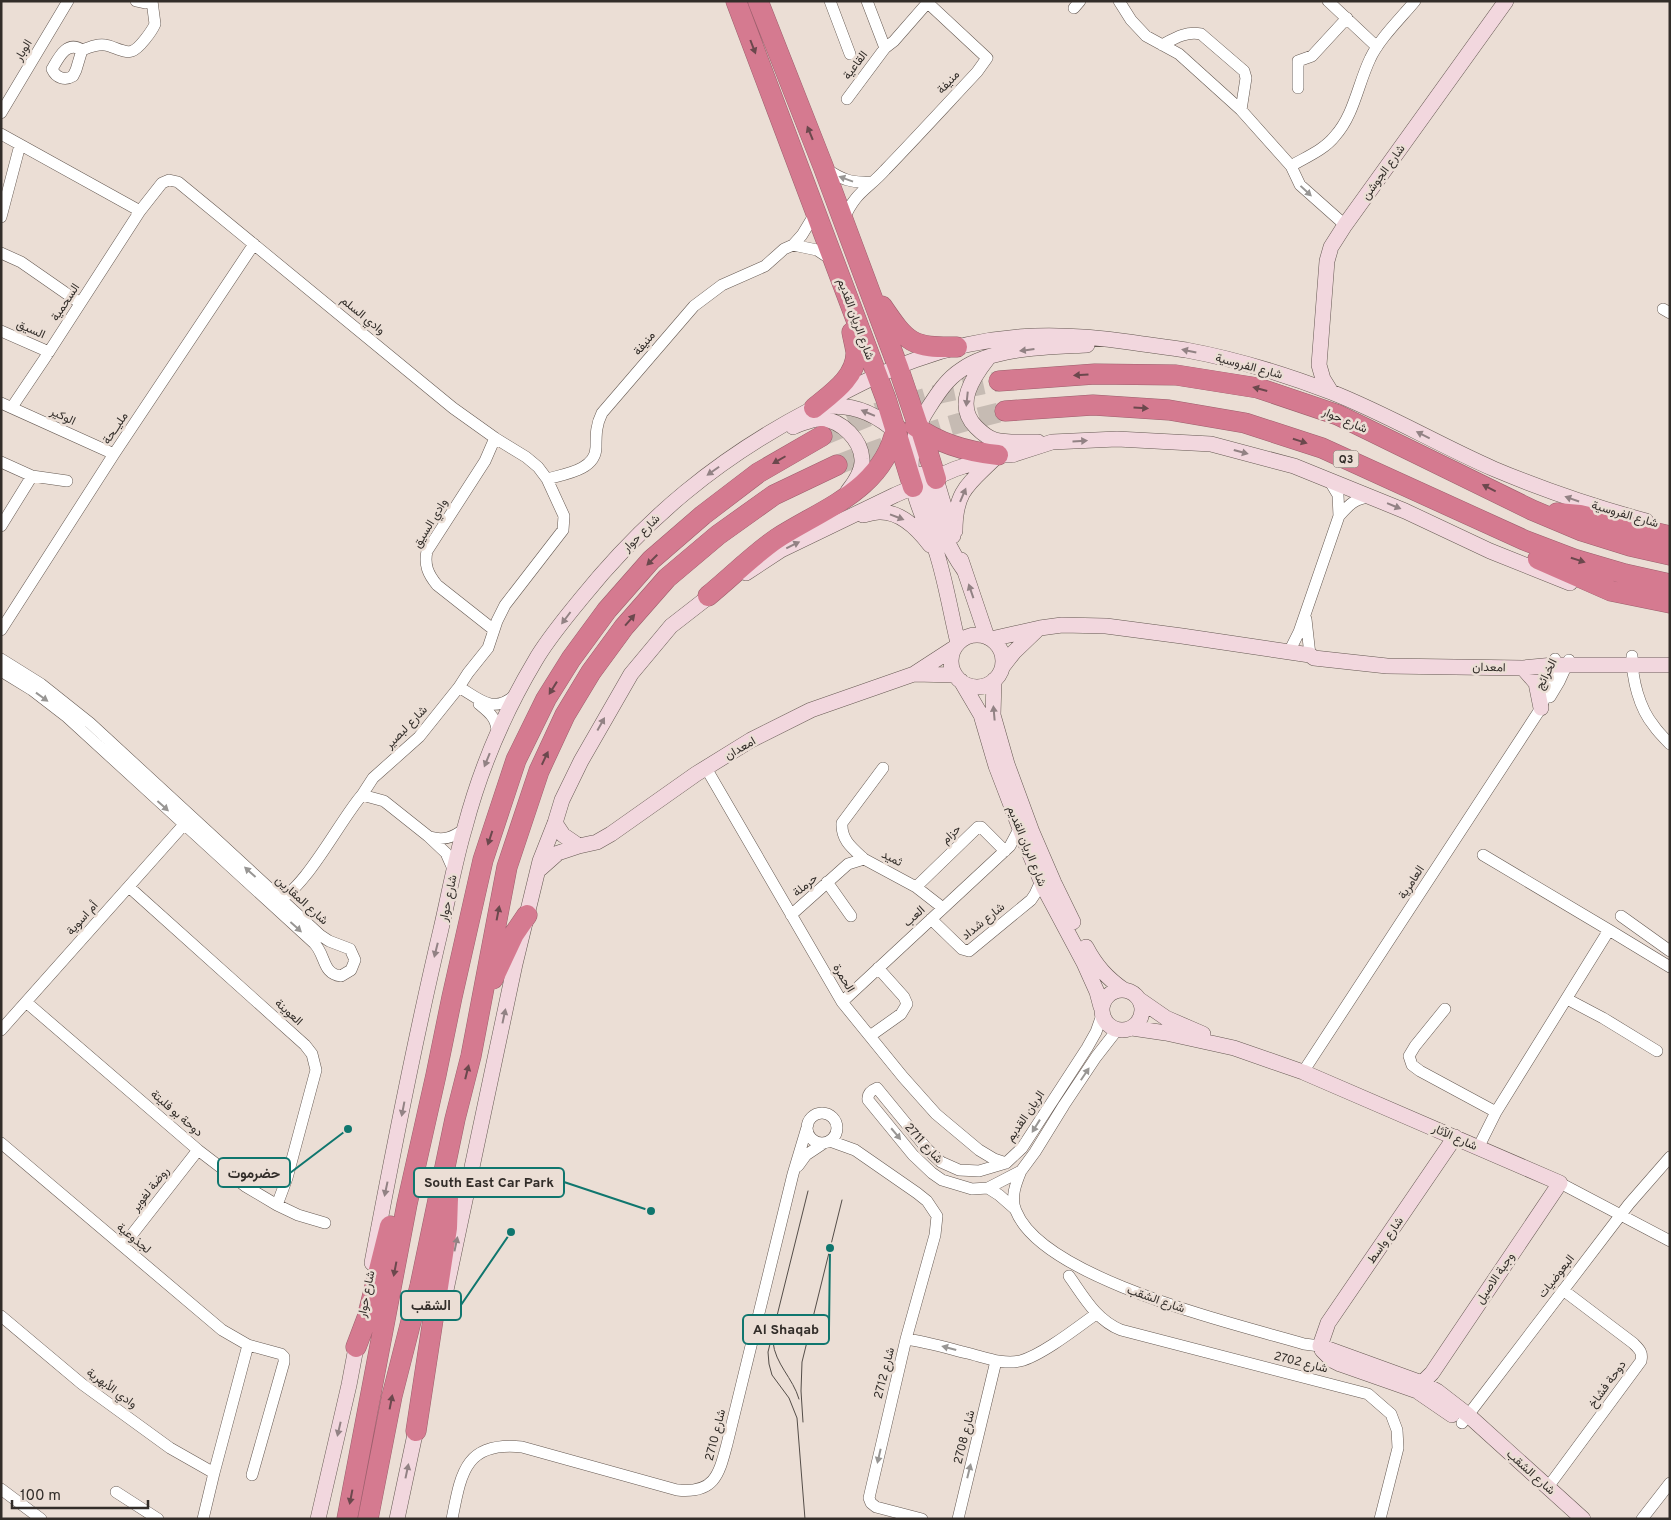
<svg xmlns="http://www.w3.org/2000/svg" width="1671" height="1520" viewBox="0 0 1671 1520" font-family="Overpass,Vazirmatn,sans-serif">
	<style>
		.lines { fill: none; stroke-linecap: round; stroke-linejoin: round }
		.highway-tunnel { stroke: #c6bbb3; stroke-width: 20; stroke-dasharray: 20 10; stroke-linecap: butt }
		.street-casing { stroke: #655952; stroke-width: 12 }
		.secondary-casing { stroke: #655952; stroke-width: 16 }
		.highway-casing { stroke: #9c5f6c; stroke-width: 21 }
		.street { stroke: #fff; stroke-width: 11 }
		.secondary { stroke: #f2d7de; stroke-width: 15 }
		.highway { stroke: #d57a90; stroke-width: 20 }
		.tram { stroke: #544d48; stroke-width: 1 }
		.oneway { fill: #6b484d }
		.oneway2 { fill: #989694 }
		.oneway3 { fill: #928284 }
		.labels { text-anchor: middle; stroke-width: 5; stroke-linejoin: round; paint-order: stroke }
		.shield { fill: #ebded5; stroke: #6a625d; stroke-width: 1 }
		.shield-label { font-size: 11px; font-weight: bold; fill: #322d29 }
		.street-label { font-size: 12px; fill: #322d29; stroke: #ebded5 }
		.leader { fill: none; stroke: #0f766e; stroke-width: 2 }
		.callout-dot { fill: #0f766e; stroke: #ebded5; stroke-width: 2 }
		.callout { fill: #ebded5; stroke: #0f766e; stroke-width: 2 }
		.callout-label { font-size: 14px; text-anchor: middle; font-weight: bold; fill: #322d29 }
	</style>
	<rect width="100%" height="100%" fill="#ebded5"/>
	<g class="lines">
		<path class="highway-tunnel" d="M822 436 879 412 942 393 999 381
			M837 465C892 443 947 425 1005 411"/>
		<g class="street-casing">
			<path id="street" d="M136 1 145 3 152 1
				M830 1 850 54
				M867 1 885 48
				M1119 1 1131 20 1146 36 1179 54 1241 110 1291 166 1300 185 1345 225
				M1328 1 1377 47
				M1074 8 1080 1
				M1162 45C1175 38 1186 31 1201 34L1244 71 1246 78 1241 110
				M82 50 76 70 73 76C65 81 56 78 52 69 59 57 67 40 82 50 90 47 97 44 105 45 113 46 125 54 132 51 139 49 152 31 155 24L152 1
				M1298 88V61L1312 56 1347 18
				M847 99 885 48 894 41 929 1
				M1 113 68 1
				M1 134 140 211
				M1291 166C1306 157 1324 150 1335 136 1354 115 1358 84 1370 59 1379 39 1401 18 1415 1
				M825 168C842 180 851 183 872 182
				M1 217 20 145
				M844 219C855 192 867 190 885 170 916 138 947 104 977 72L987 58 928 3
				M793 245 817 250 832 260
				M1 253 21 262 80 303
				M1663 309 1670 313
				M1 331 49 352
				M1 403 114 454
				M12 407 45 358 140 211 162 183 169 180 178 182 453 408 495 438 526 457 538 467 547 479 564 516 563 530 505 605 497 621 488 648 468 673 459 687
				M1 462 32 476 67 481
				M547 479C565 474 596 470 596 447 596 434 596 425 602 413L694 306 722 285 765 266 784 249 793 245 802 235 816 212
				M1339 516C1349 505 1355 498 1370 497
				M1 526 32 476
				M1306 619 1310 655
				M1 630 114 454 254 244
				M494 630 437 585C428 574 424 565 427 551L485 461 495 438
				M1289 652 1299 632 1339 516 1338 495 1329 480
				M1632 656C1632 679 1639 708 1654 726 1658 732 1664 738 1670 744
				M1 659 41 684 90 723 320 935 329 941 350 949 355 960 351 970 341 976C322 974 326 955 314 943L67 717 32 690 1 671
				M1550 697 1559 682 1569 660
				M479 704C490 713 498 719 497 735
				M706 768 842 1002 903 1077 936 1114 979 1150 994 1159 1006 1163
				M362 795 373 778 419 737 459 687C479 699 493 714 514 696
				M430 837C443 841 453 838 464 829
				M864 859C852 848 841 840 842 823L883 768
				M827 882 851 916
				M129 887 305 1045 312 1054 316 1070 287 1178 277 1205
				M916 887 978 827H981L1005 851
				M275 902C304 892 340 820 362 795L384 801 428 836 446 853 454 871
				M791 915 848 864 864 859 916 887 943 908
				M1621 916 1670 951
				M931 919 962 949 969 951 1031 900 1035 894 1041 881
				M1609 930 1670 967
				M1567 999 1603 1018 1657 1051
				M26 1002 198 1150 245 1186 277 1205 298 1215 325 1223
				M842 1002 1010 846 1019 829
				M1445 1009 1415 1046 1409 1056 1412 1065 1420 1071 1496 1112
				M1102 1015 1096 1032 1087 1048 1022 1148 1006 1163 979 1171 959 1170 941 1162 927 1149 877 1088C872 1090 867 1093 868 1100L913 1155 932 1173 942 1180 972 1189 988 1188 1021 1171 1035 1152 1064 1105 1096 1057 1117 1030
				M1 1030 188 820
				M870 1036 901 1014 907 1004 904 997 878 968
				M1303 1072 1541 708 1551 680 1555 659
				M807 1128a15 15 0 1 1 30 0a15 15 0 1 1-30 0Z
				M830 1141 855 1150 917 1193 927 1201 937 1216 935 1235 906 1339
				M1 1143 222 1330 248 1345 281 1354 284 1357V1362L252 1475
				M1478 1148 1496 1112 1609 930 1483 855
				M798 1166 806 1155 824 1143
				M1021 1171C1016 1183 1010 1198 1016 1211 1043 1279 1236 1324 1304 1344L1320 1346
				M1560 1183 1670 1241
				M988 1188 999 1195 1015 1209
				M123 1246 198 1150
				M1069 1276C1084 1297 1096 1320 1121 1330L1368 1394 1391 1414 1397 1430 1398 1448 1380 1519
				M1 1316 82 1384 170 1448 214 1473
				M1462 1423 1629 1204 1670 1157
				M1548 1487 1641 1361C1643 1352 1639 1349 1633 1343L1563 1290
				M1 1489 41 1519
				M116 1492 158 1519
				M203 1519 214 1473 248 1345
				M452 1519C461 1473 465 1441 522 1447L677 1490C715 1494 719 1474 727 1444L793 1174 808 1124
				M922 1519 876 1507 871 1503 869 1498 906 1339C927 1342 947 1348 967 1353 984 1357 1003 1365 1020 1361 1041 1356 1078 1327 1096 1314
				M958 1519 996 1361
				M1642 1519 1670 1483"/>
		</g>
		<g class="secondary-casing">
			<path id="secondary" d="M988 358C973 377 954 405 976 427 981 432 988 438 995 440 1008 443 1024 442 1038 442
				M1331 392 1323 379 1319 365 1327 261 1331 247 1345 225 1506 1
				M822 407C851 403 876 413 897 433
				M793 427C798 424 817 418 823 419 842 421 861 440 862 459 863 470 855 482 848 491
				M920 474C934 508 942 539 964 570
				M936 479 953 536
				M863 515C868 514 874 512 879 512 901 511 918 529 930 545
				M955 531C955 490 969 484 995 458
				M961 560 987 637
				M746 573 781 550 895 495 955 469 998 455H1012L1052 442 1117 439 1211 444 1294 466 1405 511 1490 551 1570 583
				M951 661a26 26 0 1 1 52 0a26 26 0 1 1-52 0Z
				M991 639 1040 628 1062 625 1106 626 1182 636 1310 655 1314 658 1387 666 1523 668 1554 665H1670
				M958 643C951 614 946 583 937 554 931 532 917 509 913 486 908 457 913 431 929 407 938 393 947 379 961 370 993 347 1049 347 1087 345
				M1003 666 1014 652 1038 629
				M1523 668 1536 683 1541 708
				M914 674 955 675
				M994 680 993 715 1007 764 1032 832 1054 883 1073 922
				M961 681 981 715 996 766 1029 852 1044 888 1084 963 1097 992 1101 1007
				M555 823 563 835 579 846
				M540 869 558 853 579 846 597 842 611 834 696 774 751 740 811 710 914 674 954 648
				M1086 947C1096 966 1107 978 1124 990
				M1102 1010a20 20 0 1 1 40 0a20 20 0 1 1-40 0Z
				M1140 1000 1166 1018 1203 1034
				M1132 1028 1166 1033 1234 1048 1303 1072 1560 1183 1432 1373 1422 1383
				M372 1263C393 1151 415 1039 441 929 449 895 455 860 465 827 480 770 504 713 535 661 547 640 564 620 580 600 646 518 718 458 812 409 846 391 879 373 915 360 988 333 1053 331 1129 342 1148 345 1167 347 1186 350 1235 359 1284 374 1331 392 1387 414 1439 445 1494 469 1544 490 1594 507 1646 521
				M446 1290 515 964 540 861 555 823 562 800 581 761 631 674 671 626 716 591
				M1320 1346 1422 1383 1437 1391 1468 1415 1583 1519
				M1320 1346 1328 1323 1455 1137
				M1322 1350 1332 1360 1340 1364 1417 1391 1452 1415
				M318 1519 349 1385 358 1337
				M397 1519 418 1420"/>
		</g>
		<g class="highway-casing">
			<path id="highway" d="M736 1 886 399 913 487
				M758 1 823 166 898 367 918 426 921 430 936 479
				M882 306C907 343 912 348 957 347
				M999 381 1095 374 1176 375 1258 388 1338 415 1532 510 1582 531 1630 546 1670 555
				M814 408C831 394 857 377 856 352 855 345 853 338 852 332
				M1005 411 1093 405 1169 410 1245 423 1322 448 1524 540 1574 559 1625 574 1670 584
				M915 426C939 444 969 452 998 455
				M1557 513 1580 515 1670 536
				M1538 559 1611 591 1670 603
				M708 596C730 578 753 555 776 539 822 509 884 490 896 428
				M493 979 514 934 527 915
				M356 1347 367 1318 390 1226
				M416 1431 447 1228 448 1198
				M347 1519 407 1204 436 1075 452 997 483 860 516 760 546 699 571 659 607 610 651 560 703 515 758 473 822 436
				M368 1519 392 1396 420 1286 455 1119 471 1056 507 867 539 771 565 715 591 672 624 627 667 578 718 535 774 495 837 465"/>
		</g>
		<use href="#street" class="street"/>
		<use href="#secondary" class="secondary"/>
		<use href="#highway" class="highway"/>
		<path class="tram" d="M773 1342C775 1364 793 1378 799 1399
			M803 1422 801 1391 802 1362 842 1200
			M805 1519 797 1418 789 1398 772 1375 769 1364 768 1352 808 1191"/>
	</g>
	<defs><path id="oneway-solid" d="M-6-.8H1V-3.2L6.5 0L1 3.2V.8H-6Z" transform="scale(1.25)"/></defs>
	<g class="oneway">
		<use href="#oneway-solid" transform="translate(753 47) rotate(69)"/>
		<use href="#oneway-solid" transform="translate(810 133) rotate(-112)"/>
		<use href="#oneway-solid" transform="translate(1081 375) rotate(176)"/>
		<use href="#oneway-solid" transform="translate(1260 389) rotate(-165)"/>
		<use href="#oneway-solid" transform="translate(1141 408) rotate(4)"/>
		<use href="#oneway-solid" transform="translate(1300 441) rotate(18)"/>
		<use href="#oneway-solid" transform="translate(779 460) rotate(150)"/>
		<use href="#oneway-solid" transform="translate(1489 488) rotate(-153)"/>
		<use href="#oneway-solid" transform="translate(652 560) rotate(135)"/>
		<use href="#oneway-solid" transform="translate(1578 560) rotate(18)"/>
		<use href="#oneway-solid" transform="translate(630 620) rotate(-49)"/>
		<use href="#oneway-solid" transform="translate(553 688) rotate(122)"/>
		<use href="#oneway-solid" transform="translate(545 758) rotate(-65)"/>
		<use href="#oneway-solid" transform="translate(490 838) rotate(108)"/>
		<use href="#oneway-solid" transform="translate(498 913) rotate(-79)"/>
		<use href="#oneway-solid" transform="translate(467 1072) rotate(-76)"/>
		<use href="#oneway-solid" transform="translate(395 1269) rotate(101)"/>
		<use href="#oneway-solid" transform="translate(391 1402) rotate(-79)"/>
		<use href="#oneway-solid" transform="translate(351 1497) rotate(101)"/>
	</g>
	<g class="oneway2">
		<use href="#oneway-solid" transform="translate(846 179) rotate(-160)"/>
		<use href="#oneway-solid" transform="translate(1306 191) rotate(43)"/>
		<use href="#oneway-solid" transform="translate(42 697) rotate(36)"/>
		<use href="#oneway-solid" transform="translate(163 806) rotate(42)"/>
		<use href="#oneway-solid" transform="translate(250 872) rotate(-138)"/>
		<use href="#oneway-solid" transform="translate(296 927) rotate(42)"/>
		<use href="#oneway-solid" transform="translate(1085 1074) rotate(-56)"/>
		<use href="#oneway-solid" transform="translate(1036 1126) rotate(122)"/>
		<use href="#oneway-solid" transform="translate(896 1134) rotate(50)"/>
		<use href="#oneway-solid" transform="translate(949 1348) rotate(-165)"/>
		<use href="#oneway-solid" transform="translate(879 1456) rotate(103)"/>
		<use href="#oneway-solid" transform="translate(969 1471) rotate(-76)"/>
	</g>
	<g class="oneway3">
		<use href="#oneway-solid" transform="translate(1027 350) rotate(173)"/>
		<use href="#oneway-solid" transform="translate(1189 351) rotate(-168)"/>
		<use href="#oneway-solid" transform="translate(967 399) rotate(96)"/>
		<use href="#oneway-solid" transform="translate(868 413) rotate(-157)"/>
		<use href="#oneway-solid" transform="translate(1423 435) rotate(-153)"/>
		<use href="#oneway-solid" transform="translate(1080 441) rotate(-3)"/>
		<use href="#oneway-solid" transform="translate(1241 452) rotate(15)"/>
		<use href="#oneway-solid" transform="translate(713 471) rotate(145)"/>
		<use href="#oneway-solid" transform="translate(963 495) rotate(-67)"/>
		<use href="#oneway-solid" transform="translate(1572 499) rotate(-161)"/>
		<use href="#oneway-solid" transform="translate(1394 506) rotate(22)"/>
		<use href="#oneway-solid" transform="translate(897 517) rotate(21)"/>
		<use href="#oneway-solid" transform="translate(793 545) rotate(-26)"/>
		<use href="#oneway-solid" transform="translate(971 591) rotate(-109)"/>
		<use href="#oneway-solid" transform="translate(566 618) rotate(127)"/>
		<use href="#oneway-solid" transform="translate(994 713) rotate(-95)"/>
		<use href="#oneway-solid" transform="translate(601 724) rotate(-61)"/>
		<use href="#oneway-solid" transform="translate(487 760) rotate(112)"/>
		<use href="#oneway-solid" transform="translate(436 950) rotate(104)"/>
		<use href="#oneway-solid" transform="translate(504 1016) rotate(-78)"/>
		<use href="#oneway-solid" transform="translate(403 1109) rotate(101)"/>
		<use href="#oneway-solid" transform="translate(386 1189) rotate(102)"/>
		<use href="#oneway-solid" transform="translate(456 1244) rotate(-78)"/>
		<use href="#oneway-solid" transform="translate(339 1429) rotate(103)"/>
		<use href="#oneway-solid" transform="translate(407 1471) rotate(-78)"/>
	</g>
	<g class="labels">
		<rect class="shield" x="1333.5" y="450.5" width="25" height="17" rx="4"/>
		<g class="shield-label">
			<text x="1346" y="463">Q3</text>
		</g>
		<g class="street-label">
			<text transform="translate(23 50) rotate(-59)" y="4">الوبار</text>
			<text transform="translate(855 65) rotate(-53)" y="4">القاعية</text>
			<text transform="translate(948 82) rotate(-47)" y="4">منيفة</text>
			<text transform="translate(1383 172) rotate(-54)" y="4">شارع الجوشن</text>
			<text transform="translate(65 302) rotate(-57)" y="4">السحمية</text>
			<text transform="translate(363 315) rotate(39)" y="4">وادي السلم</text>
			<text transform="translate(856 319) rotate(70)" y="4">شارع الريان القديم</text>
			<text transform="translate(31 329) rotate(24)" y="4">السيق</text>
			<text transform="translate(644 343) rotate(-50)" y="4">منيفة</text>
			<text transform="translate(1249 366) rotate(15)" y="4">شارع الفروسية</text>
			<text transform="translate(63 416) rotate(25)" y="4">الوكير</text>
			<text transform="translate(1345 420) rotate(23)" y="4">شارع حوار</text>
			<text transform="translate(115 428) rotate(-56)" y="4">مليــحة</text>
			<text transform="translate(1625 514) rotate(16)" y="4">شارع الفروسية</text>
			<text transform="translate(430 523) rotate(-59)" y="4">وادي السيق</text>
			<text transform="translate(641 533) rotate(-45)" y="4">شارع حوار</text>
			<text transform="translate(1489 667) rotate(1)" y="4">امعدان</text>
			<text transform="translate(1546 674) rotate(-63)" y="4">الخرائج</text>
			<text transform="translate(406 727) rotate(-46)" y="4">شارع لبصير</text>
			<text transform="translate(740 748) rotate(-30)" y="4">امعدان</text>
			<text transform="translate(951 834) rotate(-44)" y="4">حزام</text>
			<text transform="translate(1027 846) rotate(68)" y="4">شارع الريان القديم</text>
			<text transform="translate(892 858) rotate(27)" y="4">ثميد</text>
			<text transform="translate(1411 882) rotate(-57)" y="4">العامرية</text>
			<text transform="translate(805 885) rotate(-40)" y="4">حرملة</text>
			<text transform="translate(448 898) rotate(-78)" y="4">شارع حوار</text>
			<text transform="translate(302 900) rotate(42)" y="4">شارع المقارين</text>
			<text transform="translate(914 916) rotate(-43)" y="4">العب</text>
			<text transform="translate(82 918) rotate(-48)" y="4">أم اسوية</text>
			<text transform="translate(983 921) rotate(-39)" y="4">شارع شداد</text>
			<text transform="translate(844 978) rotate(59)" y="4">الحمرة</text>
			<text transform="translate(289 1012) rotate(42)" y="4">العوينة</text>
			<text transform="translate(177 1113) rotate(41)" y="4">دوحة بو فليتة</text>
			<text transform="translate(1025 1116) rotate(-56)" y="4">الريان القديم</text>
			<text transform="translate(1455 1137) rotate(24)" y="4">شارع الآثار</text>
			<text transform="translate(924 1143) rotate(47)" y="4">شارع 2711</text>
			<text transform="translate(150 1189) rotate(-52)" y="4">روضة لغوير</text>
			<text transform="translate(134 1238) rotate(40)" y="4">لجذوعية</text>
			<text transform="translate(1385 1240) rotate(-55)" y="4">شارع واسط</text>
			<text transform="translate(1556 1276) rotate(-52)" y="4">البعوضيات</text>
			<text transform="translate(1495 1278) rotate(-56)" y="4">وجبة الاصيل</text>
			<text transform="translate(366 1294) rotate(-79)" y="4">شارع حوار</text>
			<text transform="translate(1156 1299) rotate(19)" y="4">شارع الشقب</text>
			<text transform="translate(1301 1362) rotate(14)" y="4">شارع 2702</text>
			<text transform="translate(884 1373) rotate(-76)" y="4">شارع 2712</text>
			<text transform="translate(1607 1384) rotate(-54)" y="4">دوحة فشاخ</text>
			<text transform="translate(112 1388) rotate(36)" y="4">وادي الأبهرية</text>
			<text transform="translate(715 1435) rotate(-76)" y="4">شارع 2710</text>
			<text transform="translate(964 1437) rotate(-76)" y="4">شارع 2708</text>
			<text transform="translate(1531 1472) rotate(42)" y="4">شارع الشقب</text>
		</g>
	</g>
	<path class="leader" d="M348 1129L290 1173M651 1211L564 1182M511 1232L461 1305M830 1248L829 1329"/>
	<g class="callout-dot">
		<circle cx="348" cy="1129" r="5"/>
		<circle cx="651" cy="1211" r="5"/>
		<circle cx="511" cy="1232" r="5"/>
		<circle cx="830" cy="1248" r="5"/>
	</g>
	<g class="callout">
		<rect x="218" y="1158" width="72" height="29" rx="5"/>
		<rect x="414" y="1168" width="150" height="29" rx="5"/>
		<rect x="401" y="1291" width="60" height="29" rx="5"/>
		<rect x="743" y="1315" width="86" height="29" rx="5"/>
	</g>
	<g class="callout-label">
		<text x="254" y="1178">حضرموت</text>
		<text x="489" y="1187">South East Car Park</text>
		<text x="431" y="1310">الشقب</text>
		<text x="786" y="1334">Al Shaqab</text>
	</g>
	<rect width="1671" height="1520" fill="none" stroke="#322d29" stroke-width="5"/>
	<path d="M12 1500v8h136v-8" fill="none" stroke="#322d29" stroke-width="2.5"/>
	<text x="20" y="1500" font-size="15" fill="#322d29" stroke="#ebded5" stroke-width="4" paint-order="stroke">100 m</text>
</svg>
